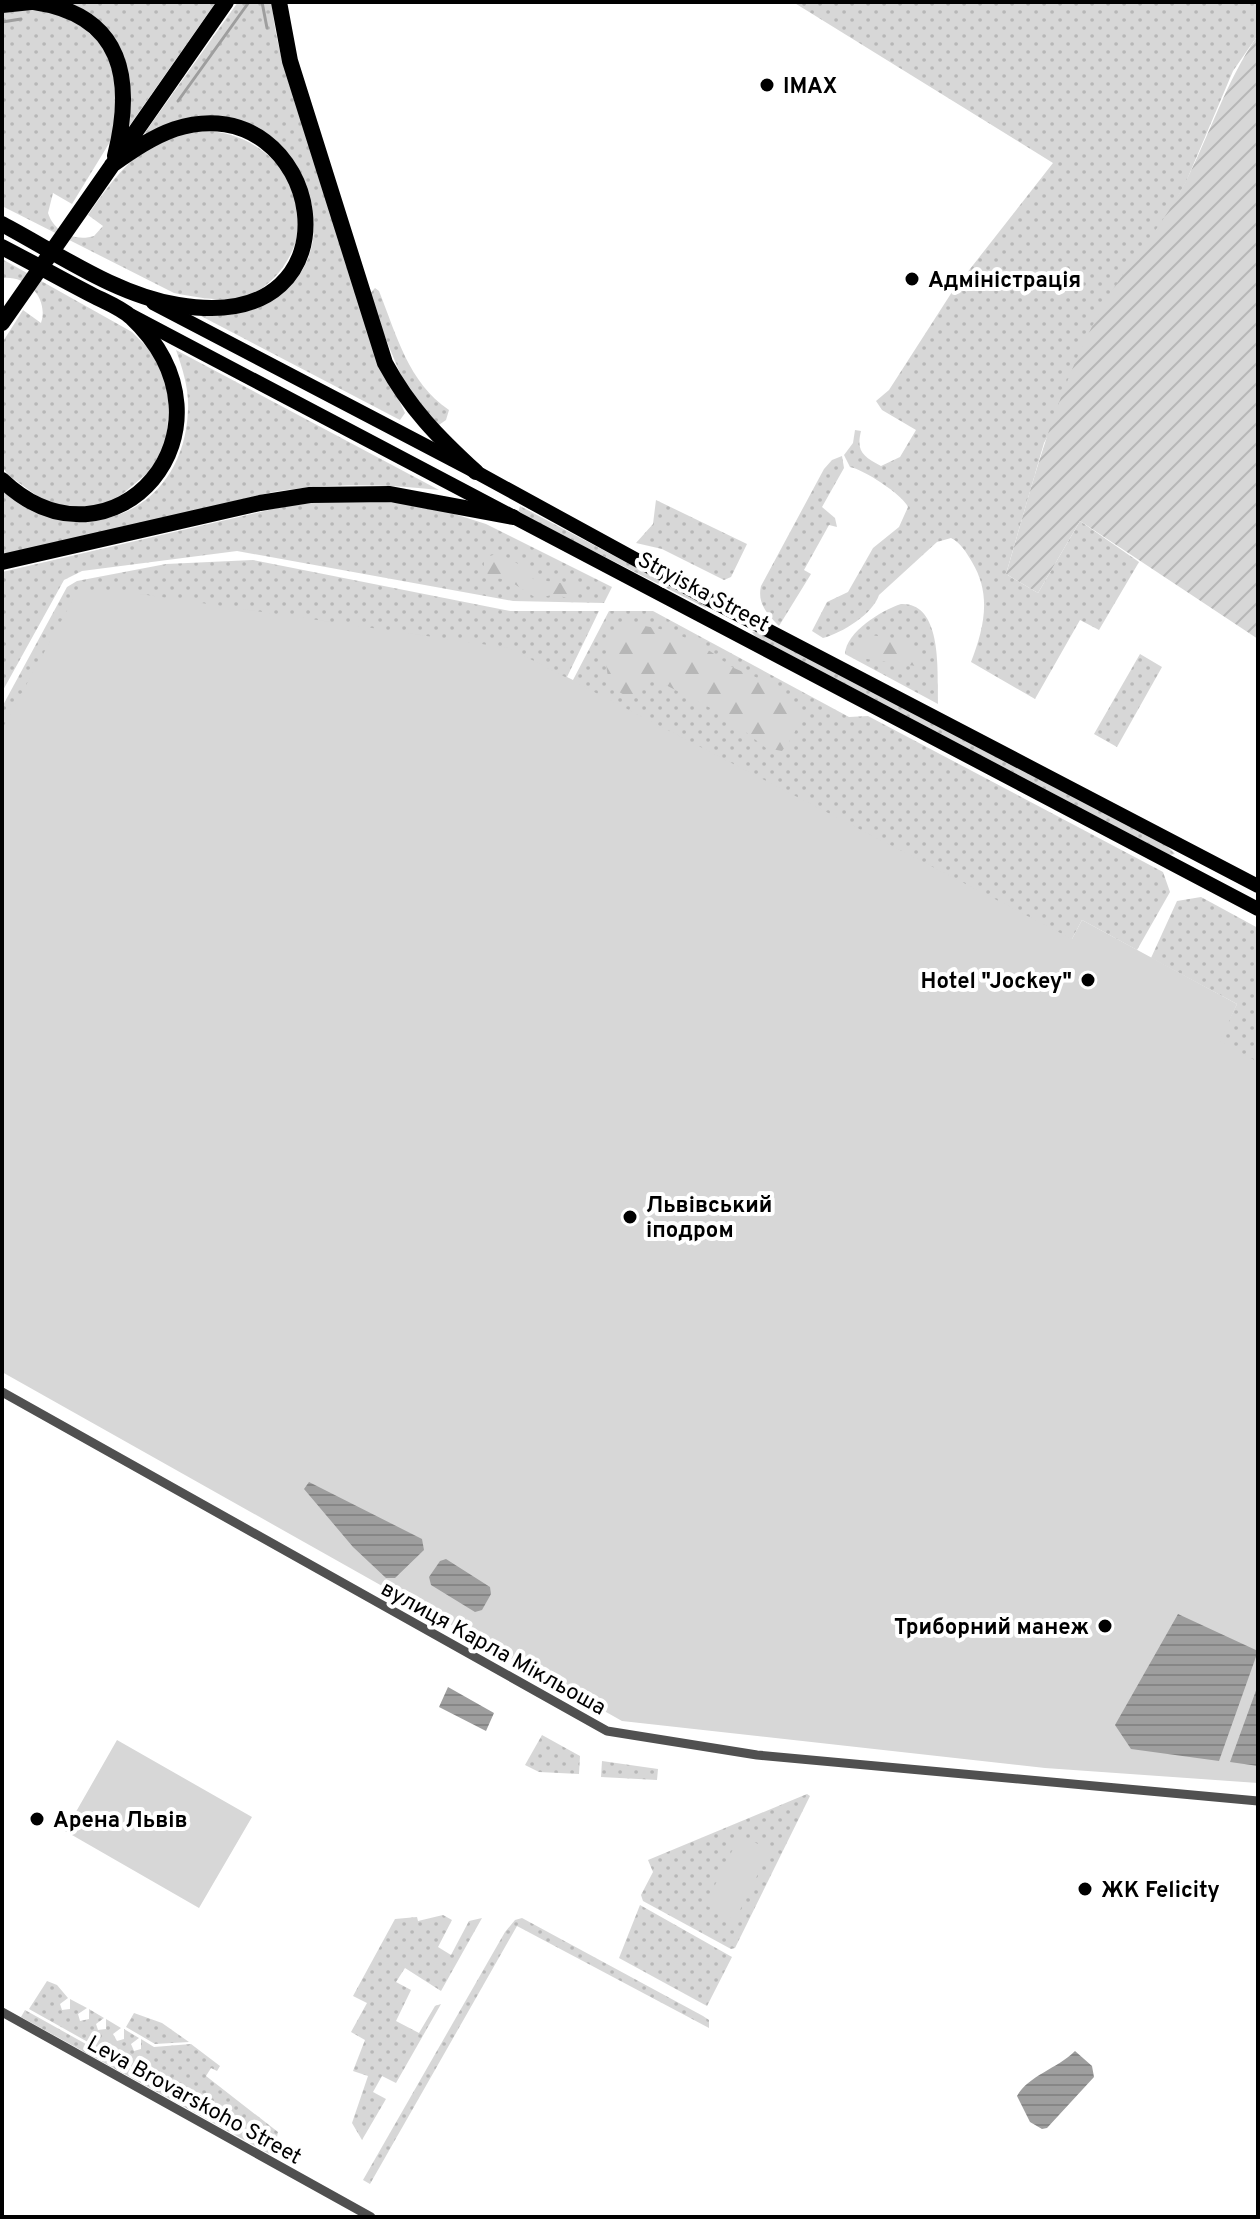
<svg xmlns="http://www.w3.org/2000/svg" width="1260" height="2219" viewBox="0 0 1260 2219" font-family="Overpass,sans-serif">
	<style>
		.grass { fill: url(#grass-dots) }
		.forest { fill: url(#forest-firs) }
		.garden { fill: url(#garden-furrows) }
		.pitch { fill: #d7d7d7 }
		.water { fill: url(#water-rules) }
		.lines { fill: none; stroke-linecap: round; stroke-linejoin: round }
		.stream { stroke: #9e9e9e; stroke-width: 3 }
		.minor { stroke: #505050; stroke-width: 9 }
		.primary { stroke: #000; stroke-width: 14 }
		.trunk { stroke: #000; stroke-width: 16 }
		.poi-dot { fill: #000; stroke: #fff; stroke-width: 3 }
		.labels { text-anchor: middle; stroke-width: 8; stroke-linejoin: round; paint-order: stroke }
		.poi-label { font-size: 22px; font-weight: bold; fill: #000; stroke: #fff; text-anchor: start }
		.street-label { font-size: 22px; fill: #000; stroke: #fff }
	</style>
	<defs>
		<pattern id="grass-dots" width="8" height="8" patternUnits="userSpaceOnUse" patternTransform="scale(2)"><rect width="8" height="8" fill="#d7d7d7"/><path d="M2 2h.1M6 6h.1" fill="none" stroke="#b7b7b7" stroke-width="1.8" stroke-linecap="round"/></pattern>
		<pattern id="forest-firs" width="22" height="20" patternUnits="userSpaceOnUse" patternTransform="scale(2)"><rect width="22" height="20" fill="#d7d7d7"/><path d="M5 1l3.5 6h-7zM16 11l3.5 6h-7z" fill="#b7b7b7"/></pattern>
		<pattern id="garden-furrows" width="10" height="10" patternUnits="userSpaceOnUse" patternTransform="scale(2)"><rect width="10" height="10" fill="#d7d7d7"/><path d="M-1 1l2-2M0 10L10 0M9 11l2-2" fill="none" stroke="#b7b7b7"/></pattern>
		<pattern id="water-rules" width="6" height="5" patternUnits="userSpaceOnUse" patternTransform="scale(2)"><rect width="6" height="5" fill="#9e9e9e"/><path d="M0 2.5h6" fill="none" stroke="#868686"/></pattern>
	</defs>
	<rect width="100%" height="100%" fill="#fff"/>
	<path class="grass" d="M55 2H216L125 132C141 52 111 49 55 2Z
		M238 2H272C275 52 296 101 311 149 339 238 364 329 405 413L400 420 201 316C224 315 252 314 272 301 357 247 301 117 209 116 185 116 165 125 144 134Z
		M793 2H1258V35L1233 71 1186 182 1044 443 1006 574 1038 593 1080 521 1139 562 1099 630 1080 620 1035 699 971 662C984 628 992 595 972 562 966 552 961 543 951 538L937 542 879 595C873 614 842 633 823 638L812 631 827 602 848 592 873 548 899 527 908 507C903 495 863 469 850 467L844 455 853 443 855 430 861 431C856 452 863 456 881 466L900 457 916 430 882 410 876 401 889 390 952 292 1053 163Z
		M32 8 73 19 106 48 120 99 113 137 72 204 53 193 48 213C54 232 75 242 94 236L103 226 88 215C111 182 135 147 176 135 255 112 334 195 283 267 274 280 257 295 240 298 219 302 195 297 174 293L2 206V12Z
		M2 259 132 332 158 358 169 390 167 441 150 471 114 501 81 509 47 503 8 475 2 466V343L23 310 41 323C49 299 28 275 2 278Z
		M375 288 379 291C397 336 408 382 449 410L446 420 436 427 409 395 368 296Z
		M176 350 439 490C382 484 330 483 273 492L2 556V489C79 554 184 515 188 410 189 389 183 370 176 350Z
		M842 456 844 468 822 507 835 518 837 527 829 525 804 570 811 574 779 626C767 614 757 603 761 586L824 469 832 460Z
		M346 499 426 505 486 524 612 587 604 603 513 601 237 551 82 571 64 580 2 692V572L286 506Z
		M656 500 747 544 731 577 724 580 662 549 636 543 653 524Z
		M520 506 705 604 706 608 518 513Z
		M253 560 510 611H599L567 677 573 680 609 611H653L849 717 868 716 1163 872 1170 892 1137 950 1082 920 1072 939 2 860V707L67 587 77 581 166 564Z
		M901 604C944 602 937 676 938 704L845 654C846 632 882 610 901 604Z
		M758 631 1166 845 1175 854 1170 855 755 636 752 632Z
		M1140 654 1162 667 1117 747 1094 734Z
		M1201 897 1258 928V1129L1137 995 1226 1026 1237 1004 1151 958 1177 901Z
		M542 1735 580 1756 579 1774 539 1772 525 1765Z
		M602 1761 658 1769 657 1780 601 1777Z
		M807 1794 810 1796 735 1948 731 1949 643 1901 641 1895 653 1872 648 1860Z
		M640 1905 732 1957 707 2006 619 1958Z
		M443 1915 452 1920 438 1947 451 1955 469 1921 482 1918 441 1991 405 1968 396 1982 411 1990 396 2021 419 2033 435 2006 441 2004 396 2083 382 2076 373 2092 386 2099 362 2140 352 2123 368 2076 353 2071 365 2040 351 2032 367 2003 353 1996 395 1919 417 1917 418 1921Z
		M522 1918 703 2016 709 2020V2028L517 1926 370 2184 363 2180 505 1932 515 1920Z
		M47 1981 57 1985 68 1998 60 2004 62 2010 70 2009V1999L87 2008 78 2014 80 2021 89 2019V2009L104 2018 96 2024 98 2030 106 2029V2019L121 2028 113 2034 117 2041 124 2039V2029L139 2038 131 2044 134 2051 141 2049V2039L154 2047 191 2044 220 2066 217 2071 211 2068 206 2076 278 2132 275 2147 29 2009Z
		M25 2010 274 2149 273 2156 21 2017Z
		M134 2013 162 2023 189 2042 155 2044 126 2027Z"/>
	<path class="forest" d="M499 553 527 569 533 579 574 585V599L553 595 536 598 508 580 490 577 484 569V558Z
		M631 624C658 627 686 635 708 650 717 655 725 664 734 668 773 685 826 699 782 751L766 748 724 715 656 680 648 682 633 697C598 692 603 649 617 625Z
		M870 635 899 639 919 652 921 660 916 666 860 658 855 652 856 644Z"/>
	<path class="garden" d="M1258 35V639L1080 521 1038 593 1006 574C1032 486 1054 397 1098 315 1122 268 1161 230 1185 183 1211 132 1225 83 1258 35Z"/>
	<path class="pitch" d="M76 594H140L509 648 1072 939 1082 920 1237 1004 1220 1041 1258 1062V1783L1045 1768 622 1721 2 1372V729Z
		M117 1740 252 1817 199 1908 65 1831Z
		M740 1835 770 1850 735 1920 705 1905Z"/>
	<path class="water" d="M309 1482 422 1539 424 1550 395 1578H386L353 1547 304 1489Z
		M446 1559 490 1587 491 1594 482 1610 475 1612 431 1585 429 1577 440 1561Z
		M1178 1614 1258 1651 1219 1761 1131 1749 1115 1725Z
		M1258 1685V1766L1230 1762Z
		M448 1687 494 1713 486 1731 439 1707Z
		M1075 2051 1092 2066 1094 2077 1047 2128 1042 2129 1030 2122 1017 2096C1029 2075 1057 2069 1075 2051Z"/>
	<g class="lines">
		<path class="stream" d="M262 2 267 28
			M2 22 21 19
			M178 101 249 2"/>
		<path class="minor" d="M2 1392 607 1731 757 1755 1258 1801
			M2 2012 371 2217"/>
		<path class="primary" d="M153 303 476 472 708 599 1258 886
			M132 316 1258 909"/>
		<path class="trunk" d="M34 2C124 15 134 81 115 156
			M279 2 290 61 385 363C410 409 438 437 476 472
			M2 5 31 2
			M2 224C57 253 116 295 178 305 373 338 322 82 175 129 152 137 132 151 112 165
			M2 247C33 263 63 280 94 296 106 302 121 308 131 317 250 429 112 584 2 480
			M2 323 226 2
			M2 562 260 503 310 495 390 494 513 517"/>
	</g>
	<g class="poi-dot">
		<circle cx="767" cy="85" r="8"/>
		<circle cx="912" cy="279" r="8"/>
		<circle cx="1088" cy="980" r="8"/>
		<circle cx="630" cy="1217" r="8"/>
		<circle cx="1105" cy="1626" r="8"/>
		<circle cx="37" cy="1819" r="8"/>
		<circle cx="1085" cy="1889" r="8"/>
	</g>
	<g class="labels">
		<g class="poi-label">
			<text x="783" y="93">IMAX</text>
			<text x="928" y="287">Адміністрація</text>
			<text x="1072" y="988" text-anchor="end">Hotel "Jockey"</text>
			<text x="646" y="1212">Львівський<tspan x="646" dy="25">іподром</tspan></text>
			<text x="1089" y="1634" text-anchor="end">Триборний манеж</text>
			<text x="53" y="1827">Арена Львів</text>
			<text x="1101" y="1897">ЖК Felicity</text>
		</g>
		<g class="street-label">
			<text transform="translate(704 591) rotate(28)" y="8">Stryiska Street</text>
			<text transform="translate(494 1647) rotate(29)" y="8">вулиця Карла Мікльоша</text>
			<text transform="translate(195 2099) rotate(29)" y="8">Leva Brovarskoho Street</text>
		</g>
	</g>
	<rect width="1260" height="2219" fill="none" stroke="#000000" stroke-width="8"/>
</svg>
